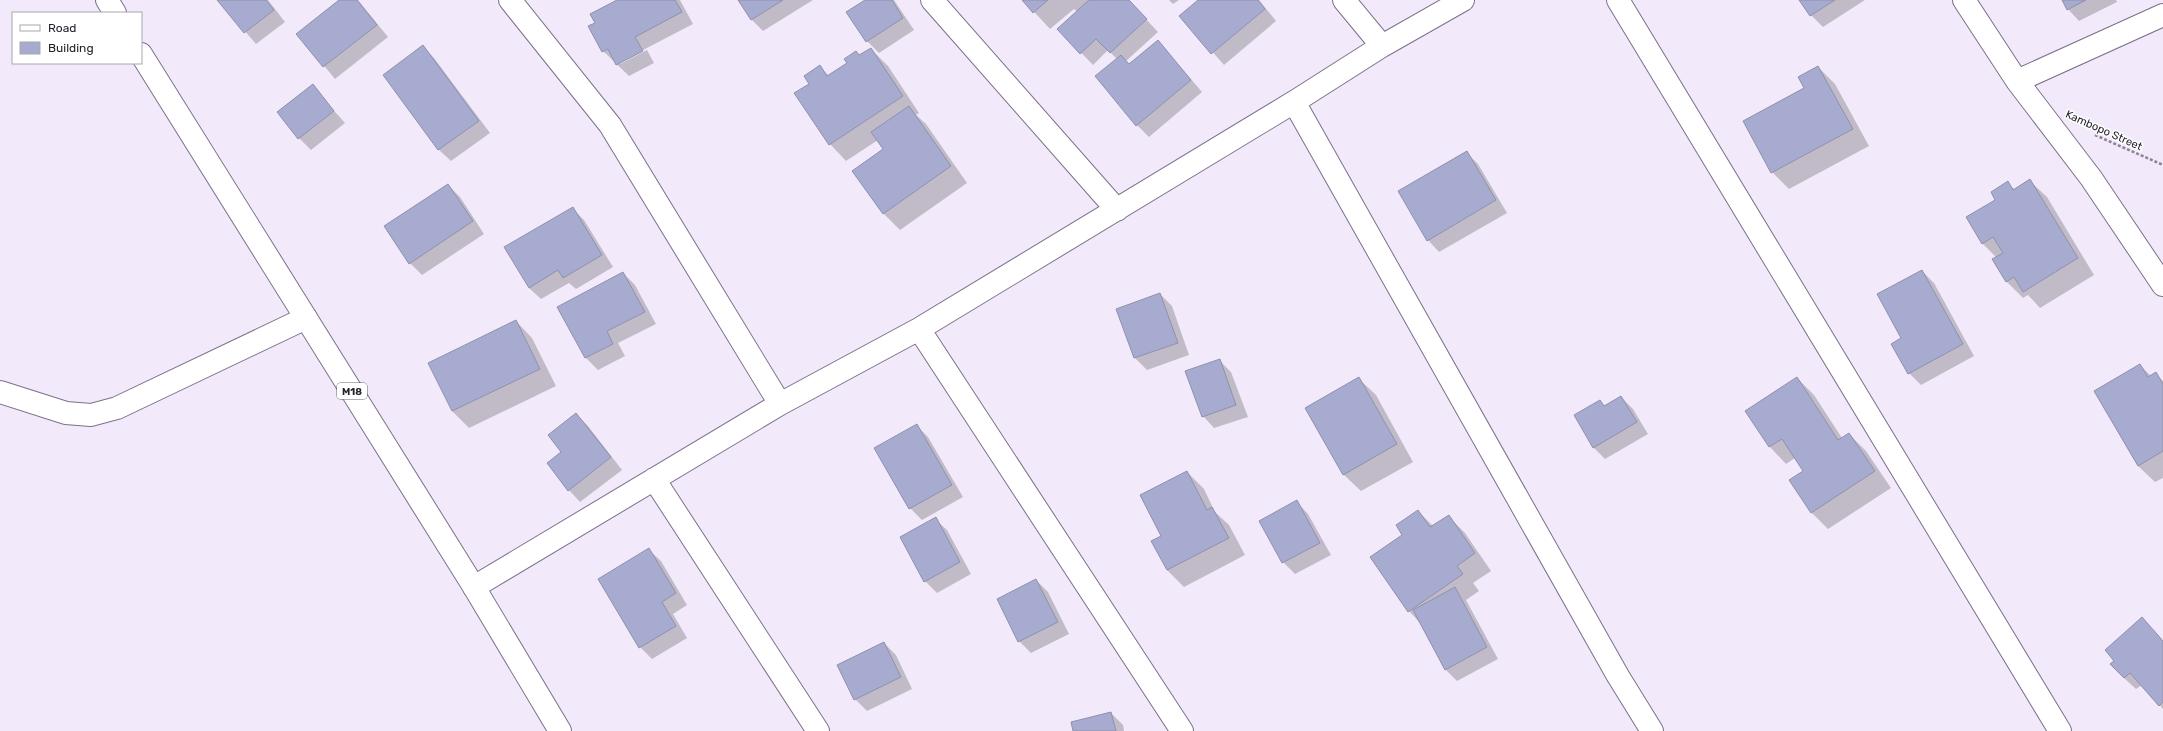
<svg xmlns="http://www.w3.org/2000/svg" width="2163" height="731" viewBox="0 0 2163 731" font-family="Rubik,sans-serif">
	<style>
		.shadow { fill: #0003 }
		.building { fill: #a8abd0; stroke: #8e90ad }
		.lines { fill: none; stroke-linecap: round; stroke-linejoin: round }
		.minor-casing { stroke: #7d7089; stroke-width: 24 }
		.major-casing { stroke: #7d7089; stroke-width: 24 }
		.path { stroke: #8a8391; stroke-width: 2.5; stroke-dasharray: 3 2; stroke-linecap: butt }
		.minor { stroke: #fff; stroke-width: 22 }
		.major { stroke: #fff; stroke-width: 22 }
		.labels { text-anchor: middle; stroke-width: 3; stroke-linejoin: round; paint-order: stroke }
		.shield { fill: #fff; stroke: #67646b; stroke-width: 1 }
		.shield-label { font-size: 10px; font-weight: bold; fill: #26212b }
		.street-label { font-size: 11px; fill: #26212b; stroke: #fff }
	</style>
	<rect width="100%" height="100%" fill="#f2eafb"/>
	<path class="shadow" d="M218 0H268L285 22 256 44Z
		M341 0H358L388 37 335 79 298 34Z
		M619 0H680L693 24 620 62V64L647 50 654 63 629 76 603 51 596 23Z
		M739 0H813L763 31 752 20Z
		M867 0H894L914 30 879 53 867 41 848 12Z
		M1023 0H1128L1158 32 1126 61 1129 64 1158 41 1202 92 1149 137 1137 125 1117 59 1108 50 1093 65 1059 30 1078 12 1074 9 1050 29Z
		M1169 0H1179L1173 4Z
		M1200 0H1259L1276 21 1224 65 1181 16Z
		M1800 0H1865L1823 27 1811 15Z
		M2063 0H2116L2117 2 2079 21 2068 9Z
		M422 46 434 58 490 133 451 161 439 150 384 75Z
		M871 49 888 66 919 113 916 115 926 124 967 183 900 230 883 213 884 150 878 140 846 161 830 144 811 84 820 67 829 76Z
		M1818 67 1835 84 1869 146 1789 189 1772 172 1744 121 1805 88Z
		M312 86 345 123 311 150 299 138Z
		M1466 152 1478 164 1507 213 1439 252 1428 240Z
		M2030 181 2047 197 2094 275 2040 308 2028 295 2023 298 2007 282 1993 260 1997 258 1983 244 1967 218 1996 200 2008 183 2015 190Z
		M448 185 460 197 484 234 422 275 410 263Z
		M572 208 584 220 613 267 576 289 569 283 541 299 529 288Z
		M1922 271 1934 283 1974 356 1921 385 1909 373 1902 339Z
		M623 273 635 285 656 324 618 343 625 356 598 370 586 358 559 307Z
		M1160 294 1172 306 1189 355 1147 370 1135 358 1117 310Z
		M516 321 532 338 556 386 469 428 452 411Z
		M1220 361 1231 372 1248 417 1214 428 1203 416Z
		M2140 365 2151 376 2156 374 2163 381V478L2155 482 2138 466Z
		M1797 378 1814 395 1842 438 1849 434 1866 451 1891 488 1828 529 1811 512 1804 472 1795 458 1786 464 1770 447 1746 412Z
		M1359 379 1376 395 1413 462 1361 491 1344 475 1306 408Z
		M1621 397 1633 409 1648 434 1605 459 1593 447 1600 401 1605 406Z
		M576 414 588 426 622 470 580 502 569 490Z
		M916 425 928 437 963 497 922 520 910 508Z
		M1187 472 1204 489 1215 512 1229 525 1245 555 1184 587 1167 570 1152 541 1162 536Z
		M1297 502 1308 514 1331 555 1295 574 1283 562Z
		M1418 511 1433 526 1448 516 1465 533 1491 571 1473 583 1479 591 1466 600 1498 659 1457 681 1446 670 1420 623 1409 611Z
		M935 519 947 530 971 574 937 593 925 581Z
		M649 550 661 561 687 605 673 614 687 638 652 659 640 647Z
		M1036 580 1048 592 1069 634 1031 653 1019 641Z
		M2154 630 2163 641V709L2142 685 2136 689 2124 678Z
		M884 643 896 655 912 689 867 711 855 699Z
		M1111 713 1123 725 1124 731H1074Z"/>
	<path class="building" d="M217 0H266L274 10 244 33Z
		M339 0H357L377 25 323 67 296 34Z
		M617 0H675L682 12 635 37 643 51 616 65 608 49 602 52 588 26 595 23 590 14Z
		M738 0H783L751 20Z
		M865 0H892L903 18 866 42 846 12Z
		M1022 0H1048L1033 13Z
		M1089 0H1129L1147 19 1110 53 1096 39 1080 54 1057 29Z
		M1198 0H1258L1265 9 1211 54 1179 16Z
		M1799 0H1835L1810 16Z
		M2062 0H2086L2067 10Z
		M1158 40 1191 80 1136 126 1095 76 1121 55 1129 64Z
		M423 45 479 121 438 150 383 75Z
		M871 48 903 96 829 145 794 93 809 84 804 76 820 65 827 76 847 63 844 59 856 51 859 55Z
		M1818 66 1853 129 1771 173 1743 121 1804 88 1798 77Z
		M313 84 334 111 298 139 277 112Z
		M909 106 951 166 883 214 852 171 883 149 871 132Z
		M1467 151 1496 200 1427 241 1398 191Z
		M2030 179 2078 258 2023 292 2014 277 2006 282 1992 259 2003 253 1993 237 1982 244 1966 217 1995 200 1991 192 2008 181 2013 190Z
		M448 184 473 221 409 264 384 226Z
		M573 207 602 255 563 278 558 270 529 288 504 247Z
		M1922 270 1963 344 1908 374 1891 344 1901 338 1877 294Z
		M623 272 645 312 607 331 613 344 585 358 557 307Z
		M1160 293 1178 343 1134 358 1116 309Z
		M516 320 540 369 452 411 428 363Z
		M1220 359 1236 405 1202 417 1185 371Z
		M2140 364 2148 377 2156 372 2163 384V451L2138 466 2094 391Z
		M1359 377 1397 444 1343 475 1305 408Z
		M1797 377 1838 440 1849 433 1875 471 1811 513 1789 480 1803 471 1782 439 1769 447 1745 411Z
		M1621 396 1637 422 1593 448 1574 415 1600 400 1604 406Z
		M576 413 611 457 568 491 547 463 561 452 548 435Z
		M917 424 952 485 909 509 874 448Z
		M1187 471 1207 510 1212 507 1229 538 1167 570 1151 541 1161 536 1140 495Z
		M1297 500 1320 543 1282 563 1259 521Z
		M1418 510 1430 527 1449 515 1475 553 1457 566 1463 574 1408 612 1370 557 1402 535 1396 525Z
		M936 517 960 562 924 582 900 537Z
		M649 548 676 593 662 602 676 626 639 648 598 579Z
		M1036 579 1058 622 1018 642 997 599Z
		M1455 587 1487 647 1445 670 1413 610Z
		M2142 617 2163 641V702L2159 706 2130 673 2124 678 2110 664 2114 661 2105 650Z
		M884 642 901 677 854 700 837 665Z
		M1111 712 1116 731H1073L1071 722Z"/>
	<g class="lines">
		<g class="minor-casing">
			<path id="minor" d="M510 0 610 125 780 404
				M932 0 1117 210
				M1344 0 1382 46
				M1618 0 2060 731
				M1964 0 2017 81 2163 15
				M2017 81 2091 178 2163 285
				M1294 102 1618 676 1652 731
				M919 329 1182 731
				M0 392 66 413 91 415 117 408 306 318
				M654 479 818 731
				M474 587 780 404 919 329 1294 102 1382 46 1463 0"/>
		</g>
		<g class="major-casing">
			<path id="major" d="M107 0 115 13
				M141 54 474 587 560 731"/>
		</g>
		<path class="path" d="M2095 135 2163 165"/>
		<use href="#minor" class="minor"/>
		<use href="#major" class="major"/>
	</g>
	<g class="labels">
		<rect class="shield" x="337" y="383" width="30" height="16" rx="3"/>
		<g class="shield-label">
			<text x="352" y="395">M18</text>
		</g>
		<g class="street-label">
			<text transform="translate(2104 130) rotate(24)" y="4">Kambopo Street</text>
		</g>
	</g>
	<rect x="12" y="12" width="130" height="52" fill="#ffffff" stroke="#a8a6aa"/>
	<rect x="20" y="25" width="20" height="6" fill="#ffffff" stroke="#a8a6aa"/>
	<text x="48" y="32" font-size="12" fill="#26212b">Road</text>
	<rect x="20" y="42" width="20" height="12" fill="#a8abd0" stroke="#a8a6aa"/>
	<text x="48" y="52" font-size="12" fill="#26212b">Building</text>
</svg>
